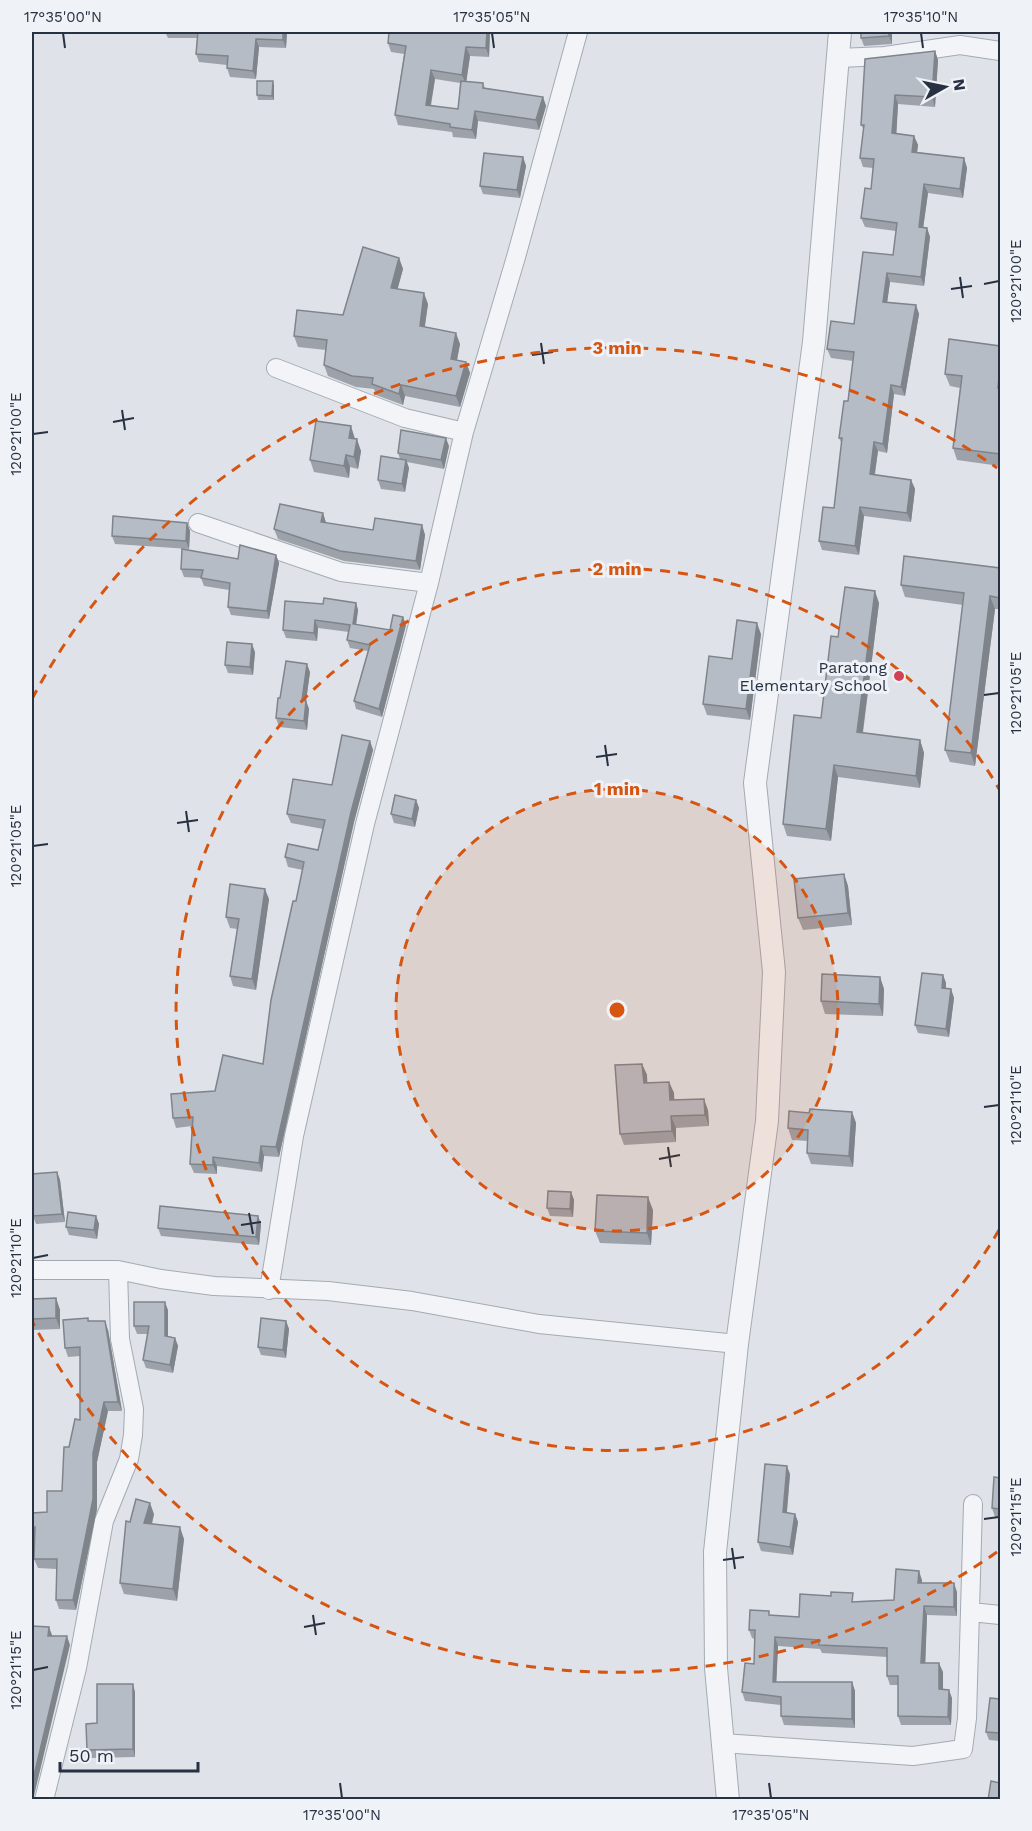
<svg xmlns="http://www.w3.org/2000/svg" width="1032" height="1831" viewBox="0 0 1032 1831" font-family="'Work Sans',sans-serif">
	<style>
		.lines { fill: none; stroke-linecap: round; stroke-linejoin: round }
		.minor-casing { stroke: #a4aab3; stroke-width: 20 }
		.tertiary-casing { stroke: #a4aab3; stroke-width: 24 }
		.minor { stroke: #f2f4f7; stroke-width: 18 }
		.tertiary { stroke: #f2f4f7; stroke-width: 22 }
		.wall { fill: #9da2aa; fill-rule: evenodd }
		.shaded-wall { fill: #7f848b }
		.building { fill: #b6bcc6; stroke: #7f848b; stroke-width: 1.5 }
		.ticks { fill: none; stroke: #273141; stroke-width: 2 }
		.ring { fill: none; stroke: #d55511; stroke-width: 3; stroke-dasharray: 10 8 }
		.poi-dot { fill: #d34055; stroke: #eff2f6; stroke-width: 2 }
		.labels { text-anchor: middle; stroke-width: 6; stroke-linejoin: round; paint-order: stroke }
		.poi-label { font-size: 16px; fill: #273141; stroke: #eff2f6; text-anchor: end }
		.centre { fill: #d55511; stroke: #eff2f6; stroke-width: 3 }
		.ring-label { font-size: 18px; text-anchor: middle; font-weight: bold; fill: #d55511; stroke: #eff2f6; stroke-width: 6; stroke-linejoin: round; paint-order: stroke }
		.neatline { fill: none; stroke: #273141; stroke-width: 2 }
		.ticks-label { font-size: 15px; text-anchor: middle; fill: #273141 }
	</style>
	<rect width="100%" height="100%" fill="#dfe3e9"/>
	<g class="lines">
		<g class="minor-casing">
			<path id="minor" d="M839 58 885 56 960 45 1000 51
				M276 368 405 418 464 432
				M198 523 341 572 429 583
				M32 1270H118L161 1279 214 1286 328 1291 412 1301 539 1324 737 1344
				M269 1290 294 1136 365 824 429 583 464 432 516 257 578 32
				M971 1612 1000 1615
				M722 1743 913 1756 963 1749 967 1718 973 1504
				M44 1800 77 1668 104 1521 129 1459 133 1435 134 1409 120 1339 118 1270"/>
		</g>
		<g class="tertiary-casing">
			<path id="tertiary" d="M728 1800 716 1668 715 1552 737 1344 767 1121 774 972 755 783 814 342 840 32"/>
		</g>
		<use href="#minor" class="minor"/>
		<use href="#tertiary" class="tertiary"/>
	</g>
	<path class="wall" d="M165 32H287L286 48 259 47 256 79 230 77 227 68V65L199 62 196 54 197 38H168Z
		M389 32H490L489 57 470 56 466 82 483 83 485 88 543 97 546 106 539 130 478 121 476 139 453 137 452 132 398 125 395 115 404 54 391 52 388 43ZM435 79 460 83 458 109 431 106Z
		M861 32H892V44L864 46 861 38Z
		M935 51 938 60 935 107 898 104 896 133 914 136 918 145 917 152 964 158 967 168 963 198 928 193 923 228H927L930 237 924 286 890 282 887 302 916 305 919 314 905 396 894 394 887 453 878 451 875 475 911 480 915 489 911 522 864 516 859 555 822 550 819 541 834 508 842 444 839 438 848 401 853 361 831 358 827 349 854 324 893 255 896 231 865 227 861 218 871 189 873 168 863 167 860 158 864 130 861 125Z
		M274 85V100H258L257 95Z
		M523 157 526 166 520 198 483 194 480 186Z
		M399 258 403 269 397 289 428 304 425 327 460 344 457 360 466 362 470 373 460 407 405 396 403 405 376 395 374 389 356 387 328 376 324 365 326 350 298 347 294 336 343 315Z
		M1000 346V466L957 460 953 448 960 388 950 386 945 374Z
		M355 439 361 451 358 469 350 467 349 478 314 472 310 460Z
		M449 446 444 469 407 462 409 468 405 492 381 489 378 480 400 459 398 453Z
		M323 513 326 523 373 530 422 525 425 535 420 570 344 561 278 539 274 529Z
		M187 523 190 531 189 549 115 544 112 536Z
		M276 555 279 563 269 619 231 615 228 607 229 590 204 586 201 578 184 577 181 569Z
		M1000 568V609H995L975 766 950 762 945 750 963 605 905 597 901 585Z
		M356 603 358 610 356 625 390 630 403 617 406 625 382 717 356 709 354 701 368 651 350 648 347 640 349 632 318 628 317 641 286 638 283 630 323 604Z
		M879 603 863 733 920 740 924 753 920 788 838 777 831 841 787 836 783 824 821 718 838 637Z
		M761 634 750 720 707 715 703 704 732 659Z
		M255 652 253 675 228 673 225 665Z
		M310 672 306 701 309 709 307 730 279 727 276 718 280 698Z
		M370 741 373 750 354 822 279 1157 264 1156 262 1172 217 1166V1174L194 1173 190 1164 192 1126 176 1128 173 1118 215 1091 263 1064 303 870 288 867 285 857 318 850 323 829 291 823 287 814 332 785Z
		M416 800 419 808 415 827 394 823 391 814Z
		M844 874 848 886 852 925 803 930 798 918Z
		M269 899 256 990 233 986 230 976 237 929 230 928 226 917Z
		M943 975 946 983V989H951L954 998 949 1037 918 1033 915 1025Z
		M880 977 884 989 883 1016 825 1014 821 1001Z
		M642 1064 647 1075V1083L669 1082 674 1093V1100L708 1110 709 1126 676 1128V1142L624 1145 620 1134Z
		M852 1112 856 1123 853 1167 811 1164 807 1153 808 1141 792 1140 788 1128 809 1113Z
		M57 1172 60 1180 65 1222 36 1224 33 1216Z
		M571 1192 574 1200 573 1217 550 1216 547 1208Z
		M653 1210 651 1245 600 1243 595 1231Z
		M96 1216 99 1224 97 1239 69 1235 66 1227Z
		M261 1224 259 1245 161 1236 158 1228Z
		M56 1298 60 1310V1329L32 1330V1299Z
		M168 1310V1336L175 1338 178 1346 173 1373 146 1368 143 1360 148 1334H137L134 1326Z
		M89 1321 108 1330 122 1411H108L97 1462V1509L76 1610 59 1609 56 1600V1569L38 1568 34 1559 35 1537 32 1530V1513L47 1512 62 1491 69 1447 80 1420V1356L68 1357 65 1348Z
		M286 1321 289 1329 286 1358 261 1355 258 1347Z
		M790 1474 787 1513 795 1514 798 1522 793 1555 761 1551 758 1542Z
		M1000 1478V1517H995L992 1508Z
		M154 1514 152 1524 184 1539 177 1601 124 1594 120 1583 130 1522Z
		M922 1580V1583L957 1592V1616L927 1615 925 1663 943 1672V1689L952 1698 951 1725H901L898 1716V1685H890L887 1676V1657L822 1653 820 1649 778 1646 776 1682H852L855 1691V1728L784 1725 781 1716V1705L745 1701 742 1692 754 1664 755 1639 752 1638 749 1630 799 1617 856 1601 894 1600Z
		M135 1692V1757L90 1758 87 1750 97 1723Z
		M1000 1699V1741L989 1740 986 1732Z"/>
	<path class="shaded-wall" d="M283 32H287L286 48 283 40Z
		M487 32H490L489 57 486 48Z
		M889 32H892V44L889 36Z
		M256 39 259 47 256 79 253 71Z
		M466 47 470 56 466 84 462 75Z
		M935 51 938 60 935 107 932 97Z
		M431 70 435 79 429 114 426 105Z
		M273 81 274 85V100L272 96Z
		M895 95 898 104 896 142 892 133Z
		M543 97 546 106 539 130 536 120Z
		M475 111 478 121 476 139 472 130Z
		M914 136 918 145 916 161 912 152Z
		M523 157 526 166 520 198 517 190Z
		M964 158 967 168 963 198 960 189Z
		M924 184 928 193 922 236 919 227Z
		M927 228 930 237 924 286 921 277Z
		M399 258 403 269 395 299 391 288Z
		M887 273 890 282 886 311 883 302Z
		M424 293 428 304 423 337 420 326Z
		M916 305 919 314 905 396 901 387Z
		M456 333 460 344 455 370 451 359Z
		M466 362 470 373 460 407 456 396Z
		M1000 366V395L998 388Z
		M401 385 405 396 403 405 399 394Z
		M891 385 894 394 887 453 883 444Z
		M351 426 355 439 349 438Z
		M446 438 449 446 444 469 441 460Z
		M357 439 361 451 358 469 354 457Z
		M874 442 878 451 873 484 870 474Z
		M346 455 350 467 349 478 344 466Z
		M406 460 409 468 405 492 402 484Z
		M911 480 915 489 911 522 907 513Z
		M860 507 864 516 859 555 855 546Z
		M323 513 326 523 321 522Z
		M187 523 190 531 189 549 186 541Z
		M422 525 425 535 420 570 416 561Z
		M276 555 279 563 269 619 267 611Z
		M875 591 879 603 861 745 857 732Z
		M990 596 995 609 975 766 971 753Z
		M356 603 358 610 355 632 353 624Z
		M403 617 406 625 382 717 379 709Z
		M315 620 318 628 317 641 314 633Z
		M757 623 761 634 750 720 746 709Z
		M252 644 255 652 253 675 250 667Z
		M307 664 310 672 306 701 309 709 307 730 304 721 302 700Z
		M920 740 924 753 920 788 916 776Z
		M370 741 373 750 354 822 279 1157 276 1147 351 812Z
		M834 765 838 777 831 841 826 829Z
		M416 800 419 808 415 827 412 819Z
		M844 874 848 886 852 925 848 913Z
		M265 889 269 899 256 990 252 979Z
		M943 975 946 983 945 997 942 988Z
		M880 977 884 989 883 1016 879 1004Z
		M951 989 954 998 949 1037 946 1029Z
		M642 1064 647 1075 648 1095 644 1083Z
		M669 1082 674 1093 675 1112 670 1100Z
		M704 1099 708 1110 709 1126 705 1115Z
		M852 1112 856 1123 853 1167 849 1156Z
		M671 1116 676 1128V1142L672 1131Z
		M261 1146 264 1156 262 1172 259 1163Z
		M213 1157 217 1166V1174L213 1165Z
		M57 1172 60 1180 65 1222 62 1214Z
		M571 1192 574 1200 573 1217 570 1209Z
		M648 1197 653 1210 651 1245 647 1233Z
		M96 1216 99 1224 97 1239 94 1230Z
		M258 1216 261 1224 259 1245 256 1237Z
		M56 1298 60 1310V1329L56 1318Z
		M165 1302 168 1310V1344L165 1336Z
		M105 1321 108 1330 122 1411 118 1402Z
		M286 1321 289 1329 286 1358 283 1350Z
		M175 1338 178 1346 173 1373 170 1365Z
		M104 1402 108 1411 97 1462V1509L76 1610 73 1600 93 1453Z
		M787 1466 790 1474 786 1520 783 1512Z
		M150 1503 154 1514 149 1535 144 1523Z
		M795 1514 798 1522 793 1555 790 1547Z
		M180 1527 184 1539 177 1601 173 1589Z
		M919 1571 922 1580 921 1592 918 1583Z
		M954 1583 957 1592V1616L954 1607Z
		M924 1606 927 1615 925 1672 921 1663Z
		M49 1627 52 1635 51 1644 48 1636Z
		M67 1636 70 1645 33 1800 32 1795V1784Z
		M775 1637 778 1646 776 1691 773 1682Z
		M939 1663 943 1672V1698L939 1689Z
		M852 1682 855 1691V1728L852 1719Z
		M133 1684 135 1692V1757L133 1749Z
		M949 1690 952 1698 951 1725 948 1717Z"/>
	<path class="building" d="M198 32H283V40L256 39 253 71 227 68 228 56 196 54Z
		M389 32H487L486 48 466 47 462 75 431 70 426 105 458 109 461 81 483 83V88L543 97 536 120 475 111 472 130 450 127V124L395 115 406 46 388 43Z
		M861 32H889V36L861 38Z
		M935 51 932 97 895 95 892 133 914 136 912 152 964 158 960 189 924 184 919 227 927 228 921 277 887 273 883 302 916 305 901 387 891 385 883 444 874 442 870 474 911 480 907 513 860 507 855 546 819 541 823 507 834 508 842 438H839L844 401H848L854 352 827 349 831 321 854 324 863 252 893 255 897 223 861 218 865 188 871 189 874 159 860 158 864 125H861L865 59Z
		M257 81H273L272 96 257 95Z
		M484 153 523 157 517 190 480 186Z
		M363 247 399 258 391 288 424 293 420 326 456 333 451 359 466 362 456 396 401 385 399 394 372 384 373 378 352 376 324 365 327 340 294 336 297 310 343 315Z
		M949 339 1000 346V366L998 388H1000V454L953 448 962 376 945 374Z
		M316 421 351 426 349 438 357 439 354 457 346 455 344 466 310 460Z
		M401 430 446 438 441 460 398 453Z
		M381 456 406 460 402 484 378 480Z
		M280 504 323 513 321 522 373 530 375 518 422 525 416 561 340 551 274 529Z
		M113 516 187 523 186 541 112 536Z
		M240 545 276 555 267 611 228 607 230 583 201 578 203 570 181 569 182 549 238 559Z
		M904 556 1000 568V598L990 596 971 753 945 750 964 593 901 585Z
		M845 587 875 591 857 732 920 740 916 776 834 765 826 829 783 824 794 715 821 718 831 636 838 637Z
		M324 598 356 603 353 624 390 630 393 615 403 617 379 709 354 701 370 645 347 640 350 625 315 620 314 633 283 630 285 601 323 604Z
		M737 620 757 623 746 709 703 704 709 656 732 659Z
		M227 642 252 644 250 667 225 665Z
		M286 661 307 664 302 700 306 701 304 721 276 718 278 698H280Z
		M342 735 370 741 351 812 276 1147 261 1146 259 1163 213 1157V1165L190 1164 193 1117 173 1118 171 1094 215 1091 223 1055 263 1064 271 1000 293 901H296L304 862 285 857 288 844 318 850 325 820 287 814 293 779 332 785Z
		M395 795 416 800 412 819 391 814Z
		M844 874 848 913 798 918 794 879Z
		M230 884 265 889 252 979 230 976 239 919 226 917Z
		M922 973 943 975 942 988 951 989 946 1029 915 1025Z
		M822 974 880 977 879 1004 821 1001Z
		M642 1064 644 1083 669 1082 670 1100 704 1099 705 1115 671 1116 672 1131 620 1134 615 1065Z
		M810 1109 852 1112 849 1156 807 1153 808 1130 788 1128 789 1111 809 1113Z
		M57 1172 62 1214 33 1216 32 1198V1174Z
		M548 1191 571 1192 570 1209 547 1208Z
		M597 1195 648 1197 647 1233 595 1231Z
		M160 1206 258 1216 256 1237 158 1228Z
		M68 1212 96 1216 94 1230 66 1227Z
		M56 1298V1318L32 1319V1299Z
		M134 1302H165V1336L175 1338 170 1365 143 1360 149 1326H134Z
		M88 1318V1321H105L118 1402H104L93 1453V1499L73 1600H56L57 1559H34L35 1527 32 1528V1513L47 1512V1491H62L64 1447H69L75 1419 80 1420V1347L65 1348 63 1320Z
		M261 1318 286 1321 283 1350 258 1347Z
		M765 1464 787 1466 783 1512 795 1514 790 1547 758 1542Z
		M994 1477 1000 1478V1509L992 1508Z
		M136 1499 150 1503 144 1523 180 1527 173 1589 120 1583 126 1521 130 1522Z
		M896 1569 919 1571 918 1583H954V1607L924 1606 921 1663H939V1689L949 1690 948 1717 898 1716V1676H887V1648L819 1645V1640L775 1637 773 1682H852V1719L781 1716V1697L742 1692 745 1663 754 1664 755 1630H749L750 1610 769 1611V1615L799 1617 800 1594 831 1596V1592L853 1593 852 1602 894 1600Z
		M32 1626 49 1627 48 1636H67L32 1784Z
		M97 1684H133V1749L87 1750 86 1724 97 1723Z
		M990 1698 1000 1699V1733L986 1732Z
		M991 1781 1000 1783V1800H988Z"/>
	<path class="ticks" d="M63 33 65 48M492 33 494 48M921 33 923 48M960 277 963 298M984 284 999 281M951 289 972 286M541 343 544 364M532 355 553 352M122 410 125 430M113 422 134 418M33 434 48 432M984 695 999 693M605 745 608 766M596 757 617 754M186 811 189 832M177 823 198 820M33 846 48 844M984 1107 999 1105M668 1147 671 1167M659 1159 680 1155M249 1213 253 1234M241 1225 261 1222M33 1258 48 1255M984 1519 999 1517M732 1548 735 1569M723 1560 744 1557M313 1615 316 1635M304 1627 325 1623M33 1670 48 1667M340 1783 342 1798M769 1783 771 1798"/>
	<circle cx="617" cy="1010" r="221" fill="#d55511" fill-opacity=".12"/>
	<g class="ring">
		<circle cx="617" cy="1010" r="221"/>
		<path d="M999 1230A441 441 0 1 1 999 789"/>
		<path d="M997 1552A662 662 0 0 1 32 1321M32 699A662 662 0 0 1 997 468"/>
	</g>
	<circle class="poi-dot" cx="899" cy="676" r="6"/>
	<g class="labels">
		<g class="poi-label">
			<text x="887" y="673">Paratong<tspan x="887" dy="18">Elementary School</tspan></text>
		</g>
	</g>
	<circle cx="617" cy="1010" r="9" class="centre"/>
	<g class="ring-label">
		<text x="617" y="354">3 min</text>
		<text x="617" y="575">2 min</text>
		<text x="617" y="795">1 min</text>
	</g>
	<rect width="1032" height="1831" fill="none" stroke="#eff2f6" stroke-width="66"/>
	<g transform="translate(945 87) rotate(81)" stroke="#eff2f6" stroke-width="4.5" paint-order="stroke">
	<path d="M0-4.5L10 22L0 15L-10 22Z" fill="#273141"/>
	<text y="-9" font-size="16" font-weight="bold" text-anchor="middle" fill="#273141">N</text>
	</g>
	<path d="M60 1762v9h138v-9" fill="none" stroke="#273141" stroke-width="3"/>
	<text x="69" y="1762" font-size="18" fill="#273141" stroke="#eff2f6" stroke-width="4.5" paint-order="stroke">50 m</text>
	<rect x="33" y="33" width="966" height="1765" class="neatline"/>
	<g class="ticks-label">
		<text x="63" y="22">17°35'00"N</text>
		<text x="492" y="22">17°35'05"N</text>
		<text x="921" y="22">17°35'10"N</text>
		<text transform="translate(1016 281) rotate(-90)" y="5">120°21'00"E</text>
		<text transform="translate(16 434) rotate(-90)" y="5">120°21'00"E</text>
		<text transform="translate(1016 693) rotate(-90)" y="5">120°21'05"E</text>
		<text transform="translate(16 846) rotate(-90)" y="5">120°21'05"E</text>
		<text transform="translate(1016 1105) rotate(-90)" y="5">120°21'10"E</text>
		<text transform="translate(16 1258) rotate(-90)" y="5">120°21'10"E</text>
		<text transform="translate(1016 1517) rotate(-90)" y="5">120°21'15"E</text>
		<text transform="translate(16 1670) rotate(-90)" y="5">120°21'15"E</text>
		<text x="342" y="1820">17°35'00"N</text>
		<text x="771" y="1820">17°35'05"N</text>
	</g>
</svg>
